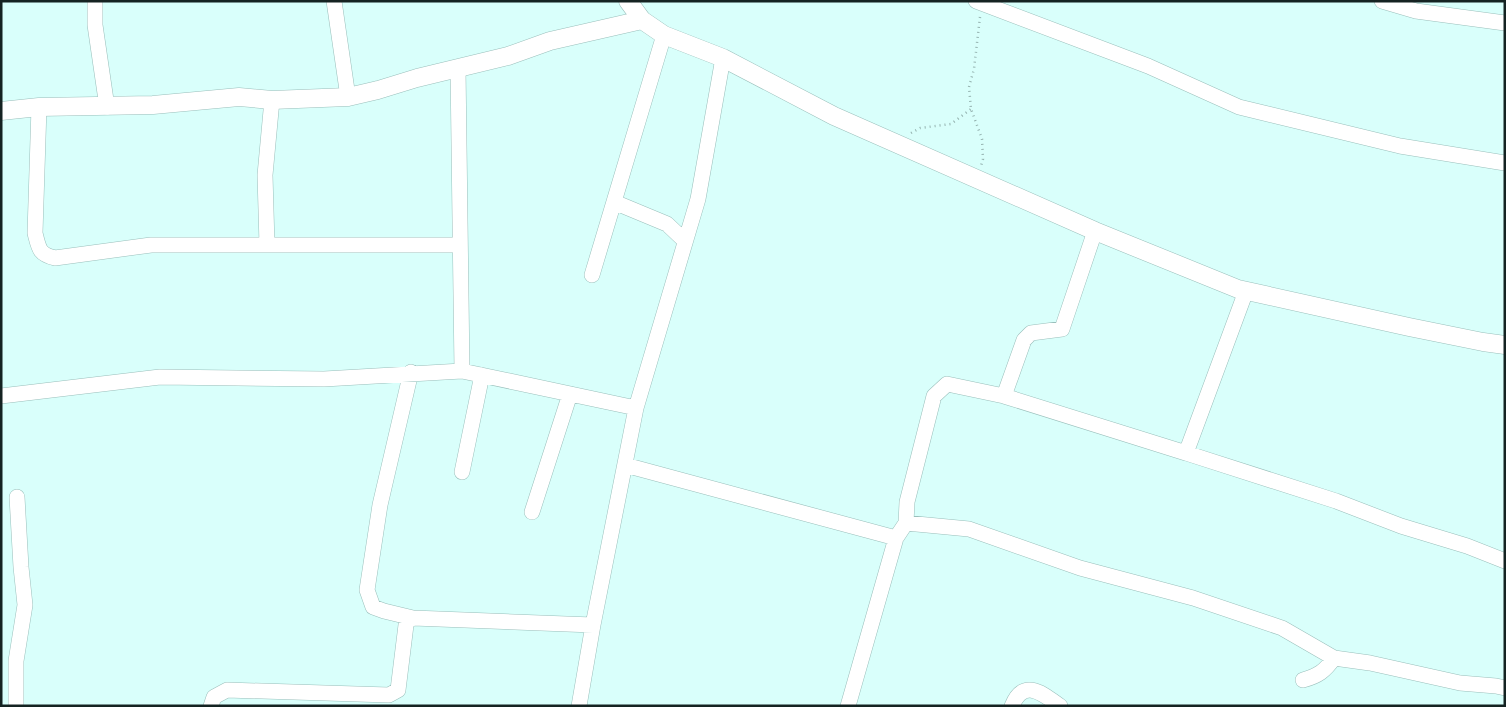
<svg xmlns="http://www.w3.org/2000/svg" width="1506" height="707" viewBox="0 0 1506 707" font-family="'Public Sans',sans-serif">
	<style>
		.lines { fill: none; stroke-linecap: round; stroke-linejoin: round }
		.minor-casing { stroke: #9abfbb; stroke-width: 16 }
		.tertiary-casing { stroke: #9abfbb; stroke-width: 19 }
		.path { stroke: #96b4b1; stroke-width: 2.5; stroke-dasharray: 1 4; stroke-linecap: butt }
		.minor { stroke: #fff; stroke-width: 15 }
		.tertiary { stroke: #fff; stroke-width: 18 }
	</style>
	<rect width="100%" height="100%" fill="#d9fffb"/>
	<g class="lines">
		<g class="minor-casing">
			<path id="minor" d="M95 1V25L107 107
				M334 1 348 97
				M976 1 1148 66 1239 107 1400 146 1505 163
				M1382 1 1416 11 1505 23
				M458 68 462 371
				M39 107 35 233C39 249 39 254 55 258L151 245H460
				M614 202 667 224 685 241
				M267 245 265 175 272 100
				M592 275 664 35
				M1246 291 1186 453 1336 501 1401 526 1467 546 1505 561
				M411 372 380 505 367 590 373 607 384 611 413 618
				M1 396 160 377 324 379 462 371 636 408
				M1004 396 1024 340 1031 333 1062 329 1095 231
				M625 465 896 538 906 523 907 502 934 396 947 384 1004 396 1186 453
				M462 472 482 375
				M532 512 570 394
				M906 523 969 529 1080 568 1193 598 1282 628 1334 658 1370 663 1460 683 1496 686 1505 688
				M1303 680C1318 676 1325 671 1334 658
				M16 706V661L25 605 21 567 17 497
				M211 706 214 697 227 690 389 695 398 690 406 625 408 621 413 618 593 625
				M579 706 593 625 636 408 698 199 723 58
				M848 706 896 538
				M1012 706C1024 677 1043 694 1060 706"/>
		</g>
		<g class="tertiary-casing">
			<path id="tertiary" d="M628 1 642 20 664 35 723 58 834 116 1095 231 1238 289 1409 327 1483 342 1505 345
				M1 111 39 107 153 105 239 97 272 100 348 97 378 90 417 78 508 56 550 41 642 20"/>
		</g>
		<path class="path" d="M980 17 974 69 969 87 971 109 982 139 983 159 981 166
			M911 133 920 128 951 124 971 109"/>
		<use href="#minor" class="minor"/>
		<use href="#tertiary" class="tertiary"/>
	</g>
	<rect width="1506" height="707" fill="none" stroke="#152322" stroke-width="5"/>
</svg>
